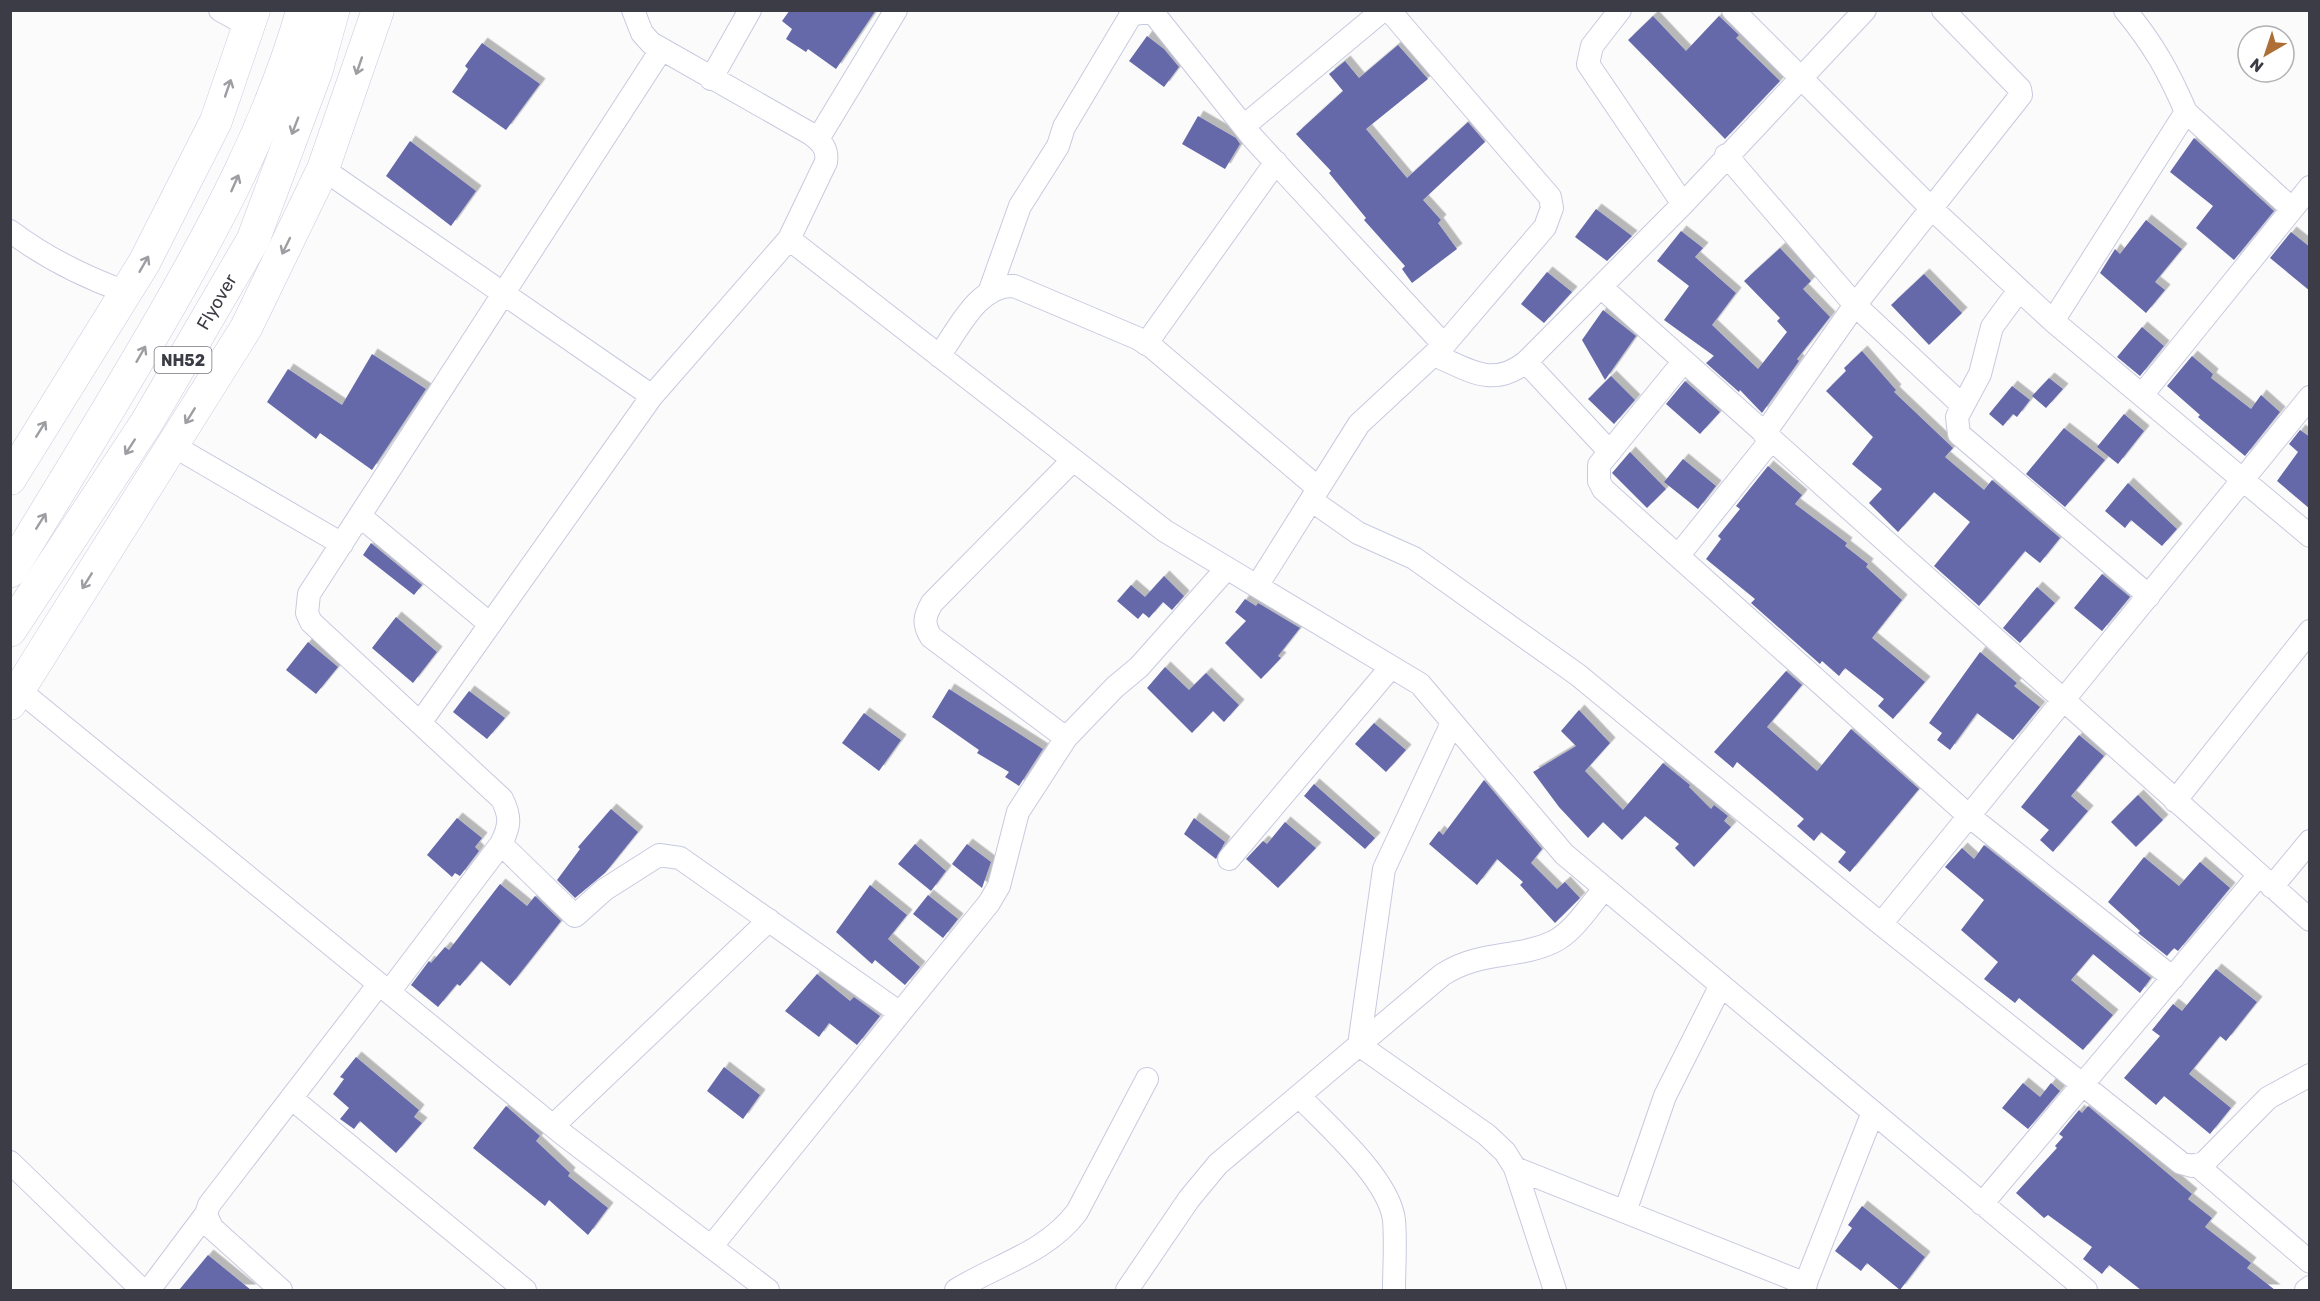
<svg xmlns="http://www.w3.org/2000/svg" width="2320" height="1301" viewBox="0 0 2320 1301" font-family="Rubik,sans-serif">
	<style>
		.building { fill: #6569a9; filter: url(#shadow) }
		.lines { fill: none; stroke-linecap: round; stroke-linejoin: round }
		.street-casing { stroke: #c7cadf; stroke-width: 24 }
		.secondary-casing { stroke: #c7cadf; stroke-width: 33 }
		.highway-casing { stroke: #c7cadf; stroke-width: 34 }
		.street { stroke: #fff; stroke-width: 22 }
		.secondary { stroke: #fff; stroke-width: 32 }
		.highway { stroke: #fff; stroke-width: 33 }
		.oneway { stroke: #9d9ea2 }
		.labels { text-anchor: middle; stroke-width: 6; stroke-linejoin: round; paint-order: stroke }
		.shield { fill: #fff; stroke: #76767d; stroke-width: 1.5 }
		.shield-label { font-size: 16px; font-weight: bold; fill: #3b3c45 }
		.street-label { font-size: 18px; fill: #3b3c45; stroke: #fff }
	</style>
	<defs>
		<filter id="shadow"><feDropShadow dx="5.5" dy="-5.5" stdDeviation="0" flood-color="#0004"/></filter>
	</defs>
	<rect width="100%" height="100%" fill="#fbfbfb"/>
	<path class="building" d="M790 10H876L836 69 808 49 806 52 786 39 792 29 782 21Z
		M1653 16 1686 51 1719 16 1739 35 1736 38 1780 81 1725 139 1628 40Z
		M1147 36 1164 49 1179 67 1164 87 1129 61Z
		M482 43 540 84 506 130 452 92 468 69 465 66Z
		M1398 45 1428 79 1366 129 1407 178 1468 122 1485 142 1423 200 1441 220 1438 223 1457 249 1412 283 1402 269 1405 266 1364 220 1366 218 1329 173 1331 171 1296 134 1343 91 1329 74 1345 61 1359 78Z
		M1198 116 1236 138 1240 144 1225 169 1182 144Z
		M2194 138 2274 211 2234 260 2196 228 2213 206 2170 172Z
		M410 141 476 191 451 226 386 176Z
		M1596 209 1632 236 1607 261 1575 237Z
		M2146 220 2182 249 2155 282 2165 290 2146 313 2100 273 2115 249 2120 254Z
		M1681 231 1703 248 1695 257 1736 293 1712 325 1758 369 1787 332 1777 321 1780 318 1744 281 1780 248 1811 281 1803 289 1830 317 1797 359 1799 361 1762 413 1740 390 1739 392 1706 363 1714 356 1664 320 1689 286 1657 261Z
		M2291 232 2310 247V291L2270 258Z
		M1547 272 1572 292 1544 323 1521 304Z
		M1924 274 1962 313 1929 345 1891 305Z
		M1603 310 1636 336 1605 380 1582 340Z
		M2142 327 2164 346 2140 376 2117 357Z
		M1862 351 1896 390 1894 392 1953 448 1945 457 1984 490 1992 480 2060 538 2040 563 2025 551 1979 606 1934 566 1970 522 1934 492 1898 532 1869 503 1882 489 1852 464 1873 437 1826 391 1846 371 1844 368Z
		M372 354 426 389 372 470 320 433 316 439 267 402 288 369 342 405Z
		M2192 356 2213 374 2211 378 2251 409 2261 395 2280 412 2245 456 2198 417 2200 415 2167 386Z
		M1611 376 1635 400 1614 424 1588 399Z
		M2049 378 2063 389 2046 408 2032 396Z
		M1685 381 1720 412 1700 434 1666 404Z
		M2012 386 2030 400 2017 417 2013 414 2003 426 1989 414Z
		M2124 414 2144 431 2118 464 2097 447Z
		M2064 428 2105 460 2065 507 2026 474Z
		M2300 430 2310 437V509L2277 481 2298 452 2289 444Z
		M1630 452 1666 489 1647 508 1612 473Z
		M1683 459 1716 486 1698 509 1664 482Z
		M1768 466 1802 495 1795 504 1847 543 1845 546 1868 564 1866 567 1902 600 1872 638 1925 682 1893 719 1878 706 1884 699 1845 668 1839 676 1822 661 1820 664 1751 603 1755 599 1706 559 1721 539 1718 536 1740 509 1736 506Z
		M2128 483 2177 529 2162 546 2131 520 2125 528 2105 511Z
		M371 543 422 585 414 595 363 555Z
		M2102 574 2130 597 2102 631 2074 608Z
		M1164 576 1184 596 1172 610 1163 602 1149 618 1143 613 1138 619 1117 601 1131 585 1145 597Z
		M2037 587 2055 603 2020 643 2003 628Z
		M1245 599 1256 606 1258 603 1300 628 1278 656 1281 658 1261 679 1225 643 1246 621 1235 612Z
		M396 617 437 652 413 683 372 648Z
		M308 642 338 667 316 694 286 670Z
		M1980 652 2017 683 2014 686 2040 707 2013 740 1977 713 1950 750 1937 740 1942 733 1929 723Z
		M1165 667 1189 690 1206 673 1239 705 1224 722 1213 711 1192 733 1147 688Z
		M1786 671 1802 685 1767 727 1817 771 1851 729 1919 789 1850 872 1838 862 1846 852 1821 832 1814 841 1797 826 1804 819 1737 762 1733 768 1714 752Z
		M949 689 1043 749 1019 786 1005 777 1009 772 977 753 979 750 932 717Z
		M469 691 505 718 487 739 453 712Z
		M1579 710 1610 743 1585 771 1623 810 1663 763 1690 785 1689 787 1711 809 1714 805 1728 816 1724 821 1731 827 1694 867 1675 848 1679 844 1645 816 1622 840 1603 822 1588 838 1559 807 1533 772 1576 746 1561 731Z
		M864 713 901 740 879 771 842 743Z
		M1374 723 1406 750 1386 772 1355 744Z
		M2079 735 2104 756 2071 796 2088 811 2053 852 2040 840 2049 830 2021 807Z
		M1484 780 1542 849 1531 863 1557 889 1565 882 1580 898 1555 923 1520 885 1523 882 1497 859 1477 885 1429 844 1439 831 1443 835Z
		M1314 784 1375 838 1365 849 1304 796Z
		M2138 795 2163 820 2136 847 2111 822Z
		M611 809 638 832 605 873 575 898 557 880 580 849 578 847Z
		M457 818 482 838 475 847 479 851 460 876 455 873 452 877 427 855Z
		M1194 818 1225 842 1216 859 1184 834Z
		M1285 822 1316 848 1278 888 1246 859 1263 841 1267 844Z
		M915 844 946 871 931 891 898 864Z
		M967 844 991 862 982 888 952 864Z
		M1984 845 2151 978 2140 993 2093 954 2071 980 2113 1015 2083 1050 2019 998 2015 1003 1984 979 1998 962 1961 930 1984 900 1945 867 1962 848 1974 859Z
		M2144 857 2179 886 2200 862 2230 888 2178 951 2174 948 2167 956 2138 933 2140 931 2108 902Z
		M500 884 527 906 535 896 561 921 510 986 481 961 460 986 457 984 438 1007 411 985 429 961 431 963 445 947 449 950Z
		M870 885 907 915 888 939 920 967 905 985 875 960 872 964 836 932Z
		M928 895 958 919 943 938 913 914Z
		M2216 969 2257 1002 2226 1041 2220 1036 2189 1074 2231 1108 2210 1134 2164 1096 2156 1105 2124 1078 2160 1036 2152 1030 2173 1004 2182 1011Z
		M817 974 850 1001 854 997 880 1016 857 1045 829 1023 819 1037 785 1011Z
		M356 1057 419 1110 414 1117 422 1123 396 1153 360 1121 354 1129 340 1119 349 1108 333 1094 344 1079 340 1077Z
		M724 1067 760 1095 743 1119 707 1091Z
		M2023 1083 2040 1097 2051 1083 2060 1091 2028 1129 2002 1108Z
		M506 1106 540 1136 536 1141 570 1173 568 1176 608 1208 588 1235 549 1200 545 1206 473 1148Z
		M2088 1106 2192 1194 2188 1199 2212 1218 2205 1227 2251 1263 2247 1268 2275 1290H2141L2109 1265 2102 1274 2083 1259 2092 1247 2048 1215 2044 1218 2016 1193 2057 1148 2055 1146 2063 1137 2059 1134 2079 1110 2082 1113Z
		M1862 1206 1925 1257 1900 1290 1867 1263 1861 1271 1835 1251 1852 1228 1848 1225Z
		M208 1255 251 1290H179Z"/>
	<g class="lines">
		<g class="street-casing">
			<path id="street" d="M220 10 249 26
				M633 10 642 33 651 43 811 134C822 142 828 149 826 162L789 239
				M1151 10 1253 138 1444 345
				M1620 10 1592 46 1588 64 1683 204
				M1733 10 1931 208 2053 321 2310 536
				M2125 10C2153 44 2169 72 2186 112
				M711 79 750 10
				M1244 126 1383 10
				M818 139 896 10
				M1726 155 1855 305 1962 405 1957 417
				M323 169 652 396 789 239 1165 531 1420 684 1564 854 2086 1290
				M10 231C46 258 84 277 126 292
				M1601 287 2310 920
				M990 290 1020 206 1058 146 1064 127 1131 15 1152 11
				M2019 290 1992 327 1980 374 1957 417 1959 434 2149 596
				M2053 321 2186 112 2292 209
				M1146 344 1276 162
				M1434 355C1468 369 1492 389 1526 362L1683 204 1865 10
				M939 356C958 330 978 284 1014 286L1137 338 1152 347 1318 488
				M1684 361 1599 465V481L1603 489 1969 816 2173 978
				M1526 362 1610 452
				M2142 395 2310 187
				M1764 434 1855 305 2021 95 2020 89 1943 10
				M172 445 342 544
				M1311 500 1358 533 1414 558 1578 675 1881 924 2181 1163 2192 1166 2204 1163 2268 1098 2310 1075
				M360 516 490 624
				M1678 556 1771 440
				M1257 586 1359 424 1444 345 1545 227 1552 208 1550 197 1389 10
				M19 690 564 1135 768 1290
				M420 723 652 396
				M1452 723 1384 869 1359 1045 1487 1135 1505 1152 1515 1168 1555 1290
				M1066 738 931 637C923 624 924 617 932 603L1073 460
				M2175 801 2310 631
				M501 844 575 916 604 890 659 855 680 858 900 1013
				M1229 859 1391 667
				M2272 887 2310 841
				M1881 924 2310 397
				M389 992 501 844C510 826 511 817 502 799L311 622 307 613 309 594 661 50
				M1299 1096C1328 1126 1389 1179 1394 1220 1396 1243 1394 1268 1394 1290
				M291 1098 525 1290
				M553 1126 769 920
				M10 1162 142 1290
				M2192 1166H2198L2310 1262
				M1515 1168 1806 1284
				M1982 1204 2259 875
				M1625 1212 1665 1096 1721 985
				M711 1247 989 903 999 886 1018 812 1066 738 1115 687 1139 667 1227 568
				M149 1290 206 1214
				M281 1290 212 1228 206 1214 209 1205 379 984
				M956 1290C998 1264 1046 1253 1077 1212L1147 1079
				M1127 1290 1189 1199 1218 1164 1442 975C1480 950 1517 959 1553 942 1574 932 1590 905 1605 888
				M1803 1290 1873 1112
				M2306 1290 2310 1287"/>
		</g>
		<g class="secondary-casing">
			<path id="secondary" d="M10 479 144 263 216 121 254 10
				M10 704 246 328 323 169 378 10"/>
		</g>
		<g class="highway-casing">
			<g id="highway">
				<path d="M10 571C61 488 112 405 161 320 218 221 271 121 303 10"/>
				<path id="s1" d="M10 630 147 422 253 240 316 71 333 10"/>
			</g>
		</g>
		<use href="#street" class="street"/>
		<use href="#secondary" class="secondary"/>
		<use href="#highway" class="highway"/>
	</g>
	<defs><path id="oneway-shaft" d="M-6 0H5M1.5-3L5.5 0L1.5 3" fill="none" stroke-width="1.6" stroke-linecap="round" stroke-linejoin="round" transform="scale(1.5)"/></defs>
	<g class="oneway">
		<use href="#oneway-shaft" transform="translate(359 66) rotate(109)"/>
		<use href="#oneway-shaft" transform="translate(228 88) rotate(-71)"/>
		<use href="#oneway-shaft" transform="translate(295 126) rotate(111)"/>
		<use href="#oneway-shaft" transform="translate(235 183) rotate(-66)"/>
		<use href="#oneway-shaft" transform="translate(286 246) rotate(116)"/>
		<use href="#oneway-shaft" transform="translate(144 264) rotate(-60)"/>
		<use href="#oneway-shaft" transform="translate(141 354) rotate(-60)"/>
		<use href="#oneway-shaft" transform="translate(190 416) rotate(122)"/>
		<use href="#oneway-shaft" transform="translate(41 429) rotate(-58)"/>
		<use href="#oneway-shaft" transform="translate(130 447) rotate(123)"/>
		<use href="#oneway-shaft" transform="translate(41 521) rotate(-58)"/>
		<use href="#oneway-shaft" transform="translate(87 581) rotate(122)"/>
	</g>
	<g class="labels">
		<rect class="shield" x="154.5" y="347" width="57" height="26" rx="4.5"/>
		<g class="shield-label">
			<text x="183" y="366">NH52</text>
		</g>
		<g class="street-label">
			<text dy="6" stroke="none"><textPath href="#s1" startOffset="388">Flyover</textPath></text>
		</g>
	</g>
	<rect width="2320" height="1301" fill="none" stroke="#3b3c45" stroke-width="24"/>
	<g transform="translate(2266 54) rotate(219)"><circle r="28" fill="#ffffff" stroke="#b1b1b5" stroke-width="1.5"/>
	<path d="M0-4.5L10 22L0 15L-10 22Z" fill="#ad6f35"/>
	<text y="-9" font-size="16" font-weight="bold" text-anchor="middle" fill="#3b3c45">N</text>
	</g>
</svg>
